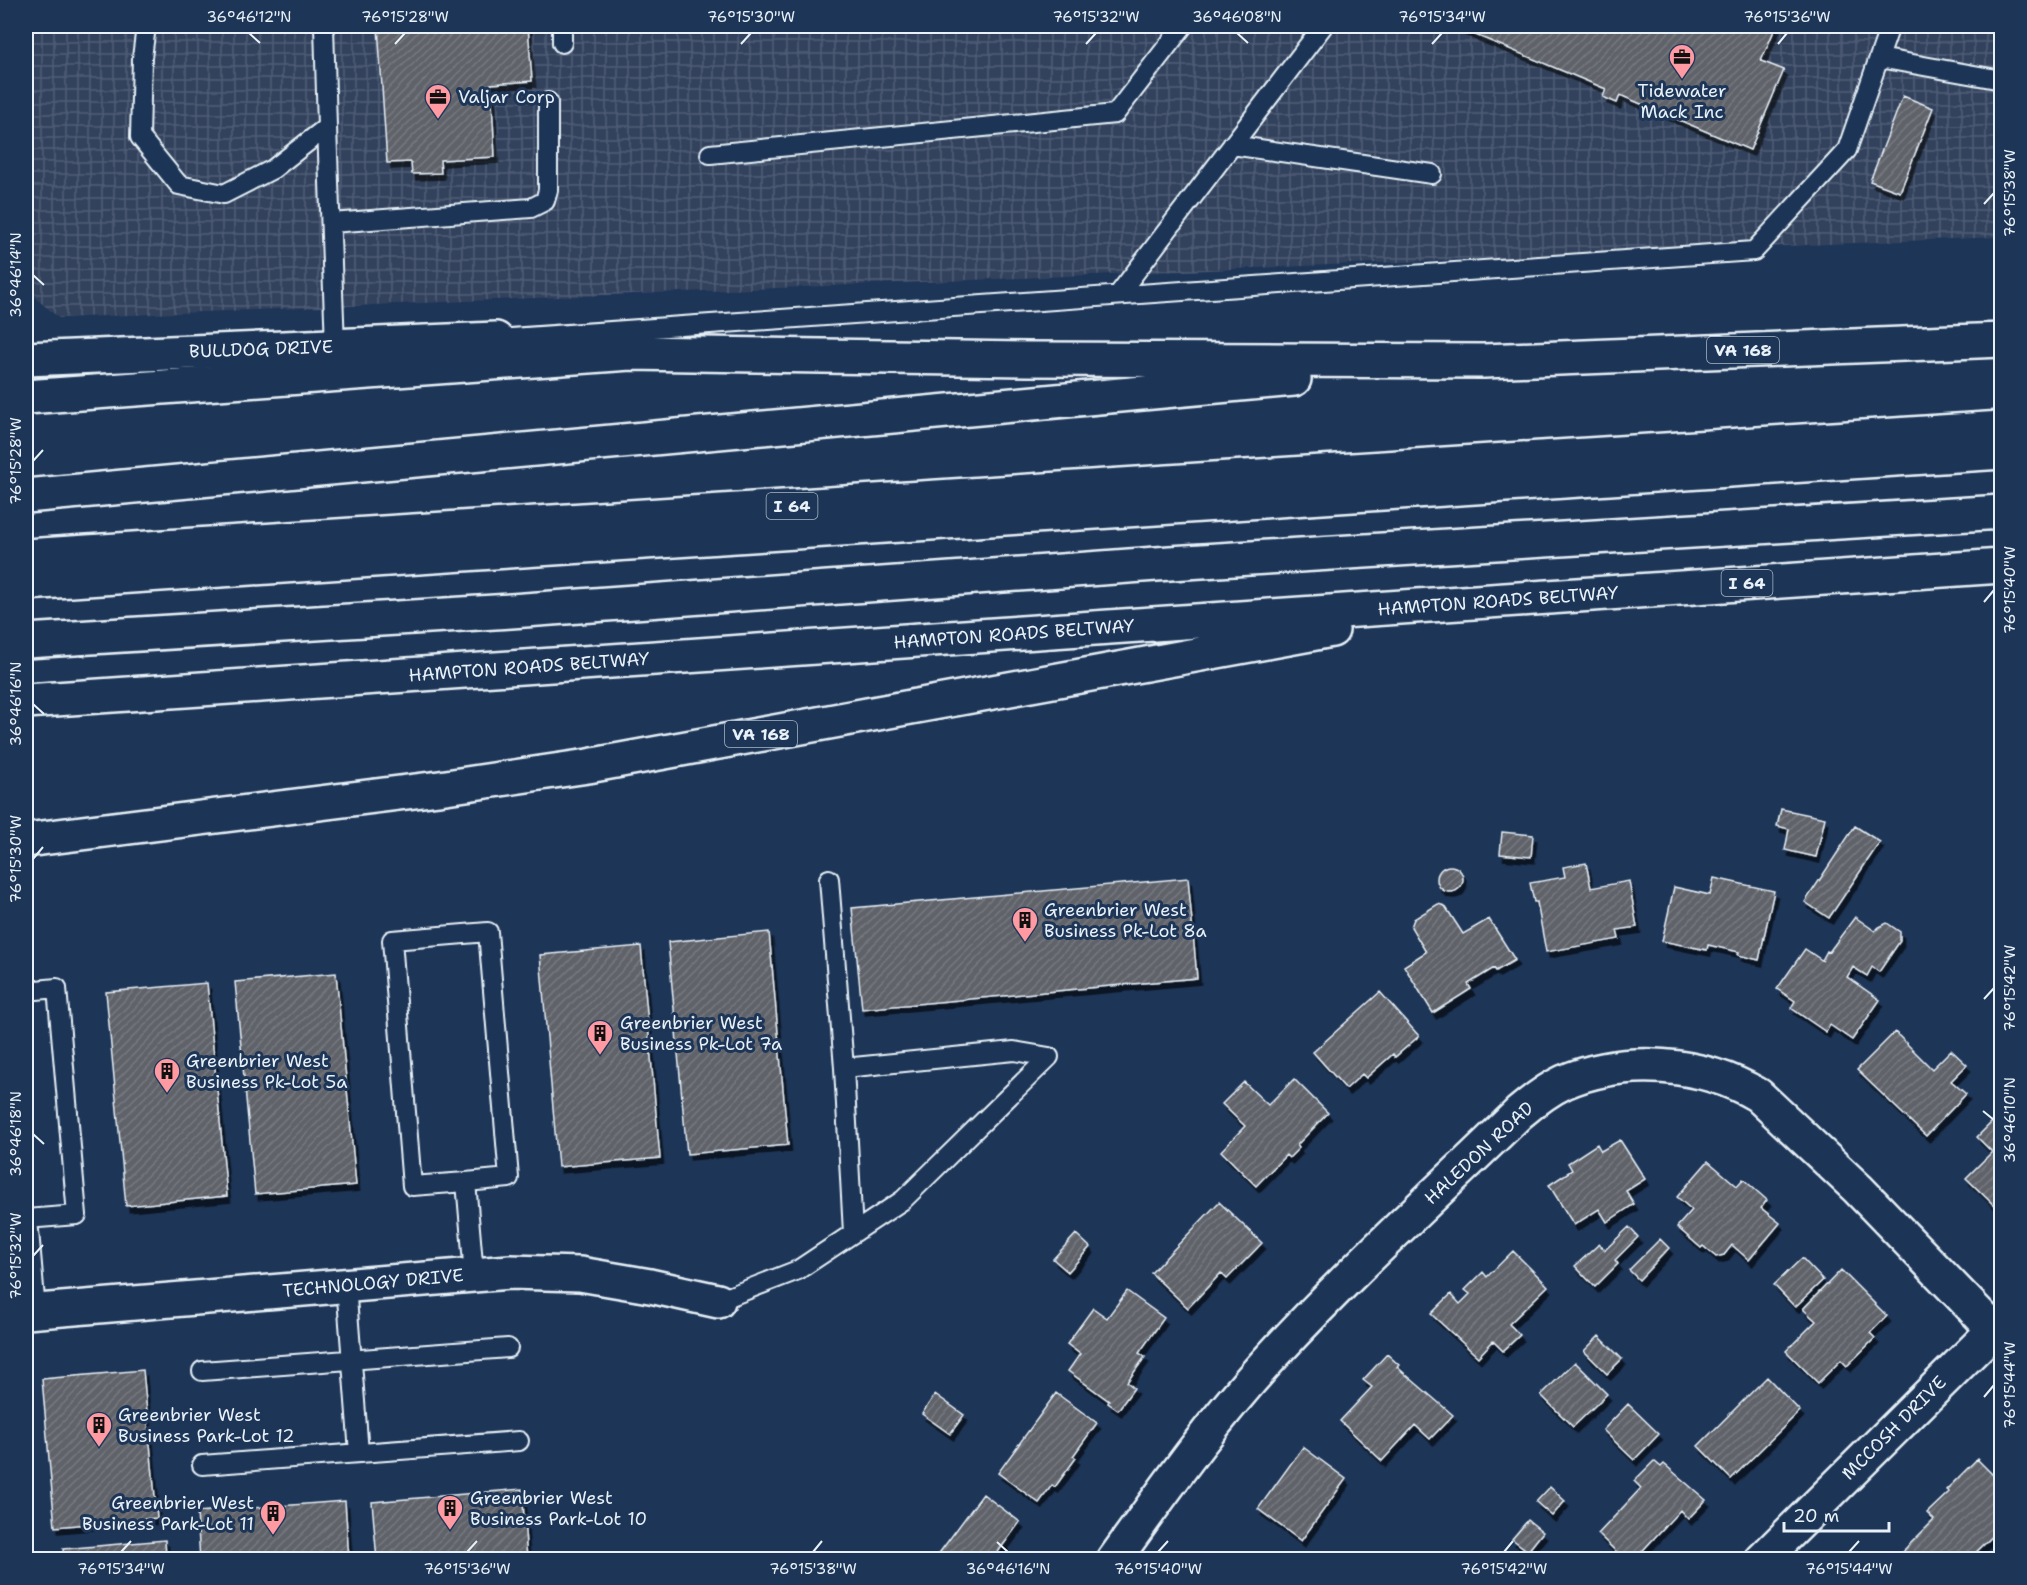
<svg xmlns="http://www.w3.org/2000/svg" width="2027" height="1585" viewBox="0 0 2027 1585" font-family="'Shantell Sans',sans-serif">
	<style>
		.industrial { fill: url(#industrial-grid) }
		.building { fill: url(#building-hatch); stroke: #e8f1f8; stroke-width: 1.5; filter: url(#shadow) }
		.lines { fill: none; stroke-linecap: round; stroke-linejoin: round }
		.lane-casing { stroke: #e8f1f8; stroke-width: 22 }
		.street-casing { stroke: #e8f1f8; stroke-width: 38 }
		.highway-casing { stroke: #e8f1f8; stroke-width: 38 }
		.lane { stroke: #1d3557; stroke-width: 18 }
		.street { stroke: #1d3557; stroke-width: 33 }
		.highway { stroke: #1d3557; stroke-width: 33 }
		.ticks { fill: none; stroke: #e8f1f8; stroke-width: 2 }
		.labels { text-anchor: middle; stroke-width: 6; stroke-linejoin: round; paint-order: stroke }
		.shield { fill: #1d3557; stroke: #abb9c8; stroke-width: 1.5 }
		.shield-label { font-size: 16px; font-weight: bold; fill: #e8f1f8 }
		.poi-label { font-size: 18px; fill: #e8f1f8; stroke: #1d3557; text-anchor: start }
		.street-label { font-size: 18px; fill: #e8f1f8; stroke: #1d3557 }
		.neatline { fill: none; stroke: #e8f1f8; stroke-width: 2 }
		.ticks-label { font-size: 15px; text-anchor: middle; fill: #e8f1f8 }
	</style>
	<defs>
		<pattern id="industrial-grid" width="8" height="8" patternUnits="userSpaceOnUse" patternTransform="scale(1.5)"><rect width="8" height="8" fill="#31425d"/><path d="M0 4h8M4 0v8" fill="none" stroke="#4f5e75"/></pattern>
		<pattern id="building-hatch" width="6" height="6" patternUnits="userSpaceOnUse" patternTransform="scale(1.5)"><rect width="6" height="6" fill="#60626a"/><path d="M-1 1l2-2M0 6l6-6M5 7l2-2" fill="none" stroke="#777980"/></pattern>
		<filter id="shadow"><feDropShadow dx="3.5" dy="6" stdDeviation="0" flood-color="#0009"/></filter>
	</defs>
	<rect width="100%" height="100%" fill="#1d3557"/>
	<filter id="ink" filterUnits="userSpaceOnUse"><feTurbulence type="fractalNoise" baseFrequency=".0167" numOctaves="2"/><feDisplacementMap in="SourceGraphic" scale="12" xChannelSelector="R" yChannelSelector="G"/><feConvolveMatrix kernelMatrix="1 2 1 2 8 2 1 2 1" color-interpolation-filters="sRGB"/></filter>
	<g filter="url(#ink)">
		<path class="industrial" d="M26 26H2001V237L59 318 26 290Z"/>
		<path class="building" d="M378 26H528L532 81 491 84 495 157 440 160 441 173 412 174 411 162 387 163Z
			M1454 26H1776L1761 61 1784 70 1750 150 1620 95 1617 103 1603 97 1606 89Z
			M1903 96 1933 108 1900 192 1870 181Z
			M1781 809 1825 818 1816 857 1785 850 1789 829 1777 826Z
			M1855 826 1880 842 1829 918 1805 902Z
			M1502 832 1533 835 1531 857 1500 854Z
			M1586 863 1591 888 1629 881 1637 927 1617 930 1619 939 1546 952 1537 902H1534L1530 883 1565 877 1563 867Z
			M1437 879a13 13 0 1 1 26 0a13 13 0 1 1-26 0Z
			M1188 878 1197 978 862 1009 852 908Z
			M1714 878 1774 891 1759 960 1738 955 1739 952 1708 945 1707 950 1662 941 1674 887 1710 895Z
			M1438 904 1445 906 1463 934 1489 919 1515 960 1496 971 1494 968 1468 984 1471 989 1433 1013 1404 966 1426 952 1411 927 1414 919Z
			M1855 917 1875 931 1879 927 1887 923 1900 932V941L1879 972 1872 967 1867 976 1853 967 1847 977 1880 1000 1852 1040 1830 1025 1826 1032 1791 1008 1795 1001 1777 989 1805 949 1823 961 1822 960 1827 951 1829 952Z
			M769 932 788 1145 687 1154 668 942Z
			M641 946 660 1158 558 1167 540 955Z
			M336 973 356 1185 255 1194 235 982Z
			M207 983 227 1196 126 1206 106 992Z
			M1380 992 1419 1036 1395 1057 1393 1054 1366 1078 1362 1074 1346 1089 1313 1052Z
			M1895 1032 1932 1069 1951 1050 1967 1065 1951 1081 1966 1094 1926 1136 1857 1070Z
			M1294 1079 1328 1113 1297 1145 1299 1148 1289 1158 1286 1155 1256 1186 1221 1151 1245 1126 1222 1104 1244 1082 1268 1105Z
			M1996 1118 2002 1122V1207L1999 1210 1966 1178 1992 1152 1977 1137Z
			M1620 1140 1645 1179 1626 1191 1634 1204 1607 1222 1599 1209 1574 1225 1549 1185 1572 1170 1568 1163 1597 1144 1601 1151Z
			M1708 1161 1737 1186 1743 1179 1767 1200 1761 1208 1780 1223 1749 1260 1732 1245 1724 1255 1716 1257 1703 1246 1701 1248 1677 1227 1692 1210 1677 1197Z
			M1219 1202 1262 1243 1227 1279 1221 1273 1188 1308 1151 1273Z
			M1629 1227 1638 1237 1615 1260 1618 1264 1595 1287 1575 1266 1599 1244 1605 1250Z
			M1076 1234 1090 1247 1068 1272 1053 1259Z
			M1660 1239 1669 1248 1639 1280 1629 1270Z
			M1513 1251 1548 1286 1509 1324 1520 1335 1503 1351 1493 1341 1478 1357 1431 1314 1451 1294 1460 1304 1470 1294 1465 1290 1483 1272 1487 1277Z
			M1802 1258 1823 1280 1795 1307 1774 1285Z
			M1841 1270 1887 1316 1870 1333 1875 1338 1847 1366 1841 1360 1818 1383 1786 1351 1816 1321 1803 1309Z
			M1127 1291 1164 1318 1139 1353 1145 1357 1127 1382 1134 1388 1118 1410 1108 1403 1109 1401 1068 1371 1080 1354 1067 1344 1093 1308 1107 1318Z
			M1599 1336 1622 1359 1607 1374 1584 1351Z
			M1387 1354 1399 1365 1397 1367 1453 1415 1430 1439 1415 1425 1382 1461 1340 1421 1372 1387 1363 1380Z
			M1575 1362 1607 1394 1573 1427 1541 1395Z
			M143 1370 157 1518 55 1527 42 1379Z
			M1767 1377 1800 1411 1731 1479 1698 1446Z
			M1056 1393 1097 1423 1073 1456 1076 1458 1055 1487 1052 1485 1039 1503 998 1473Z
			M935 1394 964 1415 950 1434 922 1414Z
			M1628 1404 1659 1434 1634 1460 1603 1430Z
			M1303 1447 1346 1479 1301 1541 1258 1509Z
			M1977 1459 2002 1484V1527L1968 1560H1894L1934 1520 1927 1513 1949 1492 1946 1490Z
			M1654 1461 1661 1467 1664 1464 1706 1500 1688 1519 1680 1510 1634 1560H1625L1598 1534 1641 1488 1634 1481Z
			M1550 1487 1565 1501 1552 1516 1536 1502Z
			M522 1489 527 1560H377L372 1502Z
			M983 1494 1020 1522 995 1556 1000 1560H934Z
			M345 1501 349 1560H200L197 1512Z
			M1528 1520 1543 1532 1528 1551 1512 1539Z
			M165 1540 166 1560H64L63 1549Z"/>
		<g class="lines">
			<g class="lane-casing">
				<path id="lane" d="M146 26 142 58 140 137 179 185 224 194 273 169 327 127 324 26
					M562 26V43
					M1879 58 2002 80
					M327 127 335 346
					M1232 145 1432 174
					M710 154 1115 114 1183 26
					M331 223 531 208 545 201 548 190V102
					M1118 295 1323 26
					M496 339 1754 251 1847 150 1890 26
					M829 879 844 1068
					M26 991 57 988 77 1215 26 1219
					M466 1182 412 1186 392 940 488 932 509 1178 466 1182 474 1275
					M28 1219 36 1311
					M346 1285 359 1453
					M718 1301 798 1270 903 1200 1049 1057 1014 1051 844 1068 853 1233
					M202 1371 508 1348
					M202 1465 519 1441"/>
			</g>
			<g class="street-casing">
				<path id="street" d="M26 359 496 339
					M26 1312 510 1272 580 1274 650 1286 718 1301
					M1114 1560C1165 1489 1216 1416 1276 1352 1353 1269 1438 1192 1519 1113 1533 1101 1547 1090 1564 1082 1625 1056 1702 1062 1758 1095L1858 1189 2002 1338
					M1762 1560 2002 1322"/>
			</g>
			<g class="highway-casing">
				<path id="highway" d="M26 397 630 353 1028 359 1484 361 2002 340
					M26 496 1294 379
					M26 556 2002 428
					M26 583C684 538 1343 497 2002 452
					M26 641 511 611 1170 563 2002 512
					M26 701 2002 566
					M26 840 439 788 588 766 1332 630"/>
			</g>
			<use href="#lane" class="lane"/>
			<use href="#street" class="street"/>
			<use href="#highway" class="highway"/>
		</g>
	</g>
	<path class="ticks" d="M249 33 260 43M1237 33 1248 43M395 44 405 33M741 44 751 33M1086 44 1096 33M1432 44 1442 33M1778 44 1787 33M1984 204 1994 193M33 275 44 285M33 461 43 450M1984 602 1994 590M33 704 44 714M33 859 43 847M1984 999 1994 988M1983 1111 1994 1120M33 1134 44 1144M33 1256 43 1245M1984 1397 1994 1385M997 1542 1008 1552M121 1552 131 1541M467 1552 477 1541M813 1552 822 1541M1158 1552 1168 1541M1504 1552 1513 1541M1849 1552 1859 1541"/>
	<defs>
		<g id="office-pin" transform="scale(1.35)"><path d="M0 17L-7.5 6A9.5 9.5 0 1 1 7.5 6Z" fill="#ff9aa2" stroke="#1d3557"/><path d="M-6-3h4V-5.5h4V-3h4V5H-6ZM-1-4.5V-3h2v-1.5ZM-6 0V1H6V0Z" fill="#111"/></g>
		<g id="building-pin" transform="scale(1.35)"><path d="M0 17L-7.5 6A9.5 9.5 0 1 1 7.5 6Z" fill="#ff9aa2" stroke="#1d3557"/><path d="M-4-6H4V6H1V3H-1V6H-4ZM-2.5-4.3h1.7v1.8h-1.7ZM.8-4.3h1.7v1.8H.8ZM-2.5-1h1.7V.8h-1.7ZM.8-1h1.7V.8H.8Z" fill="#111"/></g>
	</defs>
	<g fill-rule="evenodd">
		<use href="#office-pin" x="1682" y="57"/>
		<use href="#office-pin" x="438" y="97"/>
		<use href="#building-pin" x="1025" y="920"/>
		<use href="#building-pin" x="600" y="1033"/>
		<use href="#building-pin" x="167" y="1071"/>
		<use href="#building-pin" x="99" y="1425"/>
		<use href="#building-pin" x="450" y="1508"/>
		<use href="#building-pin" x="273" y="1513"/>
	</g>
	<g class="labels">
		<g class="shield">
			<rect x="1707" y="337" width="72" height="26" rx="4.5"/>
			<rect x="766.5" y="493" width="51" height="26" rx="4.5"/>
			<rect x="1721.5" y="570" width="51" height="26" rx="4.5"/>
			<rect x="725" y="721" width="72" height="26" rx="4.5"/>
		</g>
		<g class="shield-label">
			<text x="1743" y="356">VA 168</text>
			<text x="792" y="512">I 64</text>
			<text x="1747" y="589">I 64</text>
			<text x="761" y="740">VA 168</text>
		</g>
		<g class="poi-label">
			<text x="1682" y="97" text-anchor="middle">Tidewater<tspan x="1682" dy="21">Mack Inc</tspan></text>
			<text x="458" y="103">Valjar Corp</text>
			<text x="1044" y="916">Greenbrier West<tspan x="1044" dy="21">Business Pk-Lot 8a</tspan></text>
			<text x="620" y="1029">Greenbrier West<tspan x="620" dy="21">Business Pk-Lot 7a</tspan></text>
			<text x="186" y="1067">Greenbrier West<tspan x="186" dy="21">Business Pk-Lot 5a</tspan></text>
			<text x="118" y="1421">Greenbrier West<tspan x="118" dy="21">Business Park-Lot 12</tspan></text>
			<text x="470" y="1504">Greenbrier West<tspan x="470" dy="21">Business Park-Lot 10</tspan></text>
			<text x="254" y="1509" text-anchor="end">Greenbrier West<tspan x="254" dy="21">Business Park-Lot 11</tspan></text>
		</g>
		<g class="street-label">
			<text transform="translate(261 349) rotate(-2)" y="6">BULLDOG DRIVE</text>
			<text transform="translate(1498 601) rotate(-4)" y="6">HAMPTON ROADS BELTWAY</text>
			<text transform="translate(1014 634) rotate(-4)" y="6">HAMPTON ROADS BELTWAY</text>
			<text transform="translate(529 667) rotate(-4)" y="6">HAMPTON ROADS BELTWAY</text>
			<text transform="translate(1479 1153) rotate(-43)" y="6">HALEDON ROAD</text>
			<text transform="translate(373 1283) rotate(-5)" y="6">TECHNOLOGY DRIVE</text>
			<text transform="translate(1894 1428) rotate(-45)" y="6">MCCOSH DRIVE</text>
		</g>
	</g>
	<rect width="2027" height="1585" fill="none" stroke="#1d3557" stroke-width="66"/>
	<path d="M1784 1522v9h105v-9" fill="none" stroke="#e8f1f8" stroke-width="3"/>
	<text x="1793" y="1522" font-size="18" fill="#e8f1f8" stroke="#1d3557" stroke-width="4.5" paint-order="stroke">20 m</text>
	<rect x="33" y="33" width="1961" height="1519" class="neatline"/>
	<g class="ticks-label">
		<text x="249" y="22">36°46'12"N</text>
		<text x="405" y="22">76°15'28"W</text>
		<text x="751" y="22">76°15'30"W</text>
		<text x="1096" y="22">76°15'32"W</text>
		<text x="1237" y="22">36°46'08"N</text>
		<text x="1442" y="22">76°15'34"W</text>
		<text x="1787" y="22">76°15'36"W</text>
		<text transform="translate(2010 193) rotate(-90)" y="5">76°15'38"W</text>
		<text transform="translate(16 275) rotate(-90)" y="5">36°46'14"N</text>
		<text transform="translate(16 461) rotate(-90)" y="5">76°15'28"W</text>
		<text transform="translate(2010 590) rotate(-90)" y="5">76°15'40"W</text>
		<text transform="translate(16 704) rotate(-90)" y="5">36°46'16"N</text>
		<text transform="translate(16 859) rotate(-90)" y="5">76°15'30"W</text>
		<text transform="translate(2010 988) rotate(-90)" y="5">76°15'42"W</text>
		<text transform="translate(2010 1120) rotate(-90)" y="5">36°46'10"N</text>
		<text transform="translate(16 1134) rotate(-90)" y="5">36°46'18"N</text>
		<text transform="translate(16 1256) rotate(-90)" y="5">76°15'32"W</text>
		<text transform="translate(2010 1385) rotate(-90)" y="5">76°15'44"W</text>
		<text x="121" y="1574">76°15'34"W</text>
		<text x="467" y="1574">76°15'36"W</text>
		<text x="813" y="1574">76°15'38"W</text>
		<text x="1008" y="1574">36°46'16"N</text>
		<text x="1158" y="1574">76°15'40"W</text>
		<text x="1504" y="1574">76°15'42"W</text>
		<text x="1849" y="1574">76°15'44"W</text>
	</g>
</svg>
